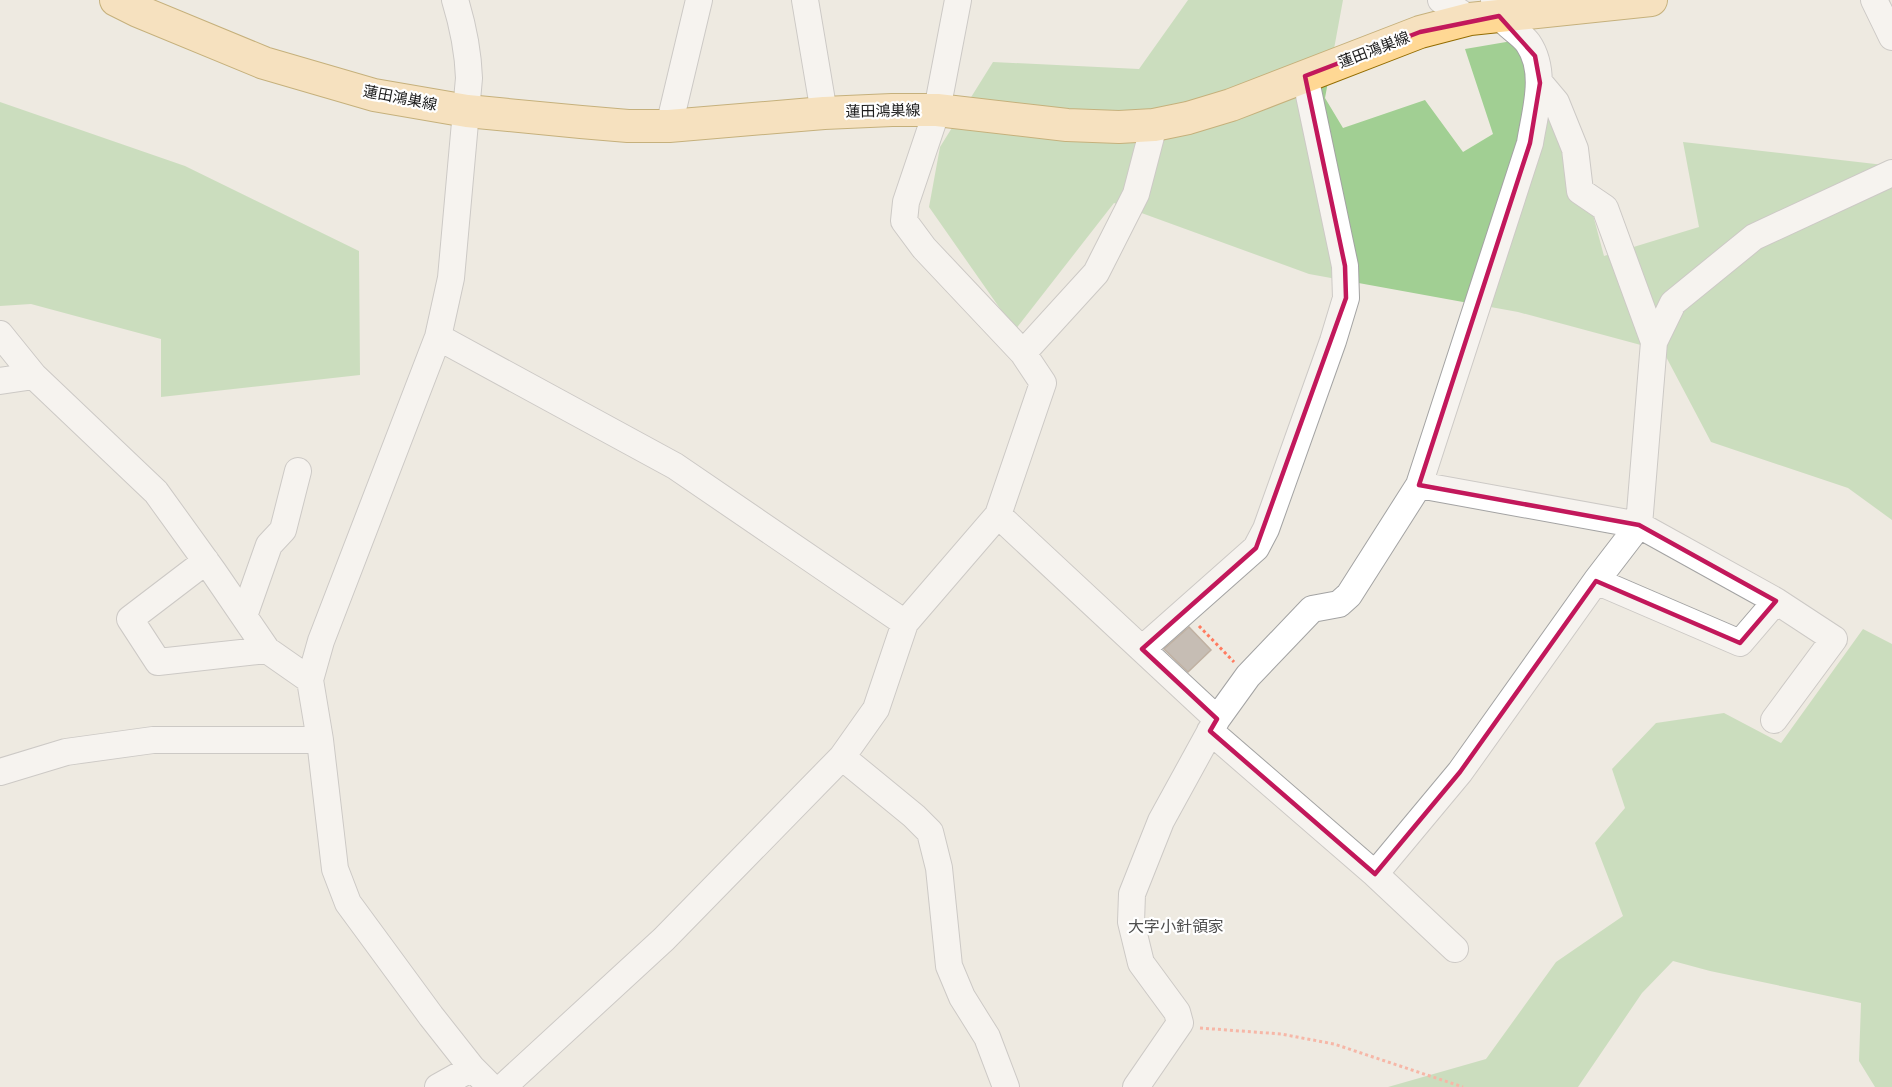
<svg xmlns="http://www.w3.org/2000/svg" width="1892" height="1087" viewBox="0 0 1892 1087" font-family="'Open Sans','Noto Sans JP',sans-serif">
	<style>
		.forest { fill: #a1cf93 }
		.building { fill: #c6bdb4; stroke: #c0b1a2; stroke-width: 1.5 }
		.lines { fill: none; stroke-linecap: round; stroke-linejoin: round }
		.minor-casing { stroke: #a3a3a3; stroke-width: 28 }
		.major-casing { stroke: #936c00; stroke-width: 34 }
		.path { stroke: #ff7b60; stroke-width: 3; stroke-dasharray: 3 3; stroke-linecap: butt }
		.minor { stroke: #fff; stroke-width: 26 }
		.major { stroke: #ffd894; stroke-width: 32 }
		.marked { fill: none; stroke: #c2185b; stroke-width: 4.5; stroke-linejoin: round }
		.labels { text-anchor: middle; stroke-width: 4.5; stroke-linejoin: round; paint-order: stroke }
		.street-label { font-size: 15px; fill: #1c1c1c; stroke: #fff }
		.neighbourhood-label { font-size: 16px; fill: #4f4f4f; stroke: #fff }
	</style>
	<rect width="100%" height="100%" fill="#eeeae1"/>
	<path class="forest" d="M1188 0H1343L1325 98 1343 128 1425 100 1463 152 1493 134 1465 49 1512 41 1561 95 1604 256 1699 227 1683 142 1884 165 1892 170V520L1848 488 1711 442 1663 351 1518 312 1309 274 1114 203 1015 330 929 207 940 147 993 62 1139 69Z
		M0 102 185 166 359 251 360 375 161 397V339L31 304 0 306Z
		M1863 629 1892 644V1087H1875L1859 1061 1861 1003 1710 971 1673 961 1642 993 1578 1087H1388L1486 1059 1556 962 1623 916 1595 843 1625 808 1612 769 1656 723 1724 713 1781 743Z"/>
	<path class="building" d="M1189 627 1211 650 1188 672 1164 649Z"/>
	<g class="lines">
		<g class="minor-casing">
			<path id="minor" d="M455 0C463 26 468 51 469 78L451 278 438 337 321 641 310 680 320 740 335 869 348 903 431 1016 472 1068 491 1087
				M805 0 824 113
				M958 0 937 110 906 202 904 221 924 248 1023 353 1096 273 1136 194 1154 125
				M1441 0 1470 19
				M1874 0 1892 37
				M1540 83 1556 102 1575 149 1580 191 1605 208 1654 342
				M669 126 699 0
				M0 334 34 376 156 492 213 571 267 650 310 680
				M438 337 675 466 905 623
				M0 381 34 376
				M998 515 1217 719
				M206 561 130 619 158 662 267 650
				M1596 581 1639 525 1654 342 1673 303 1754 237 1892 173
				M244 616 269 545 283 530 298 471
				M1142 649 1256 548 1266 529 1333 341 1346 298 1345 266 1305 76
				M1774 720 1834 639 1776 601
				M1210 731 1375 874 1455 949
				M842 757 914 816 930 832 939 868 949 966 962 997 987 1037 1006 1087
				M0 772 66 752 153 740H320
				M1375 874 1460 772 1596 581 1740 643 1776 601 1639 525 1419 485
				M438 1087 472 1068
				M503 1087 664 939 842 757 876 709 905 623 998 515 1043 383 1023 353
				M1136 1087 1180 1023 1177 1012 1141 963 1131 922 1132 894 1161 821 1217 719 1248 676 1312 609 1339 604 1349 595 1419 485 1530 143C1535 111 1548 72 1528 43 1521 33 1508 27 1501 17 1497 13 1496 6 1494 0"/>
		</g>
		<g class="major-casing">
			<path id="major" d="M116 0 138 11 264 63 374 95 467 111 581 122 628 126H669L824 113 892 110H937L1067 125 1119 127 1154 125 1188 118 1231 105 1420 32 1470 19 1651 0"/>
		</g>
		<path class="path" d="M1199 626 1234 662
			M1200 1028 1281 1034 1334 1044 1463 1087"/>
		<use href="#minor" class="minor"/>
		<use href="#major" class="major"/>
	</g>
	<path d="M0 0H1892V1087H0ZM1499 16 1535 56 1540 83 1530 143 1419 485 1639 525 1776 601 1740 643 1596 581 1460 772 1375 874 1210 731 1217 719 1142 649 1256 548 1346 298 1345 266 1305 76 1420 32Z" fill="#eeeae1" fill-opacity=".55" fill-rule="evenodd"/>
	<path class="marked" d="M1499 16 1535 56 1540 83 1530 143 1419 485 1639 525 1776 601 1740 643 1596 581 1460 772 1375 874 1210 731 1217 719 1142 649 1256 548 1346 298 1345 266 1305 76 1420 32Z"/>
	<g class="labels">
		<g class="street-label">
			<text transform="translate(1374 50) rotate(-21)" y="5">蓮田鴻巣線</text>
			<text transform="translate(400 98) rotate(11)" y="5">蓮田鴻巣線</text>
			<text transform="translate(883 111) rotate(-1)" y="5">蓮田鴻巣線</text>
		</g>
		<g class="neighbourhood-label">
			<text x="1176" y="932">大字小針領家</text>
		</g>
	</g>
</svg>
